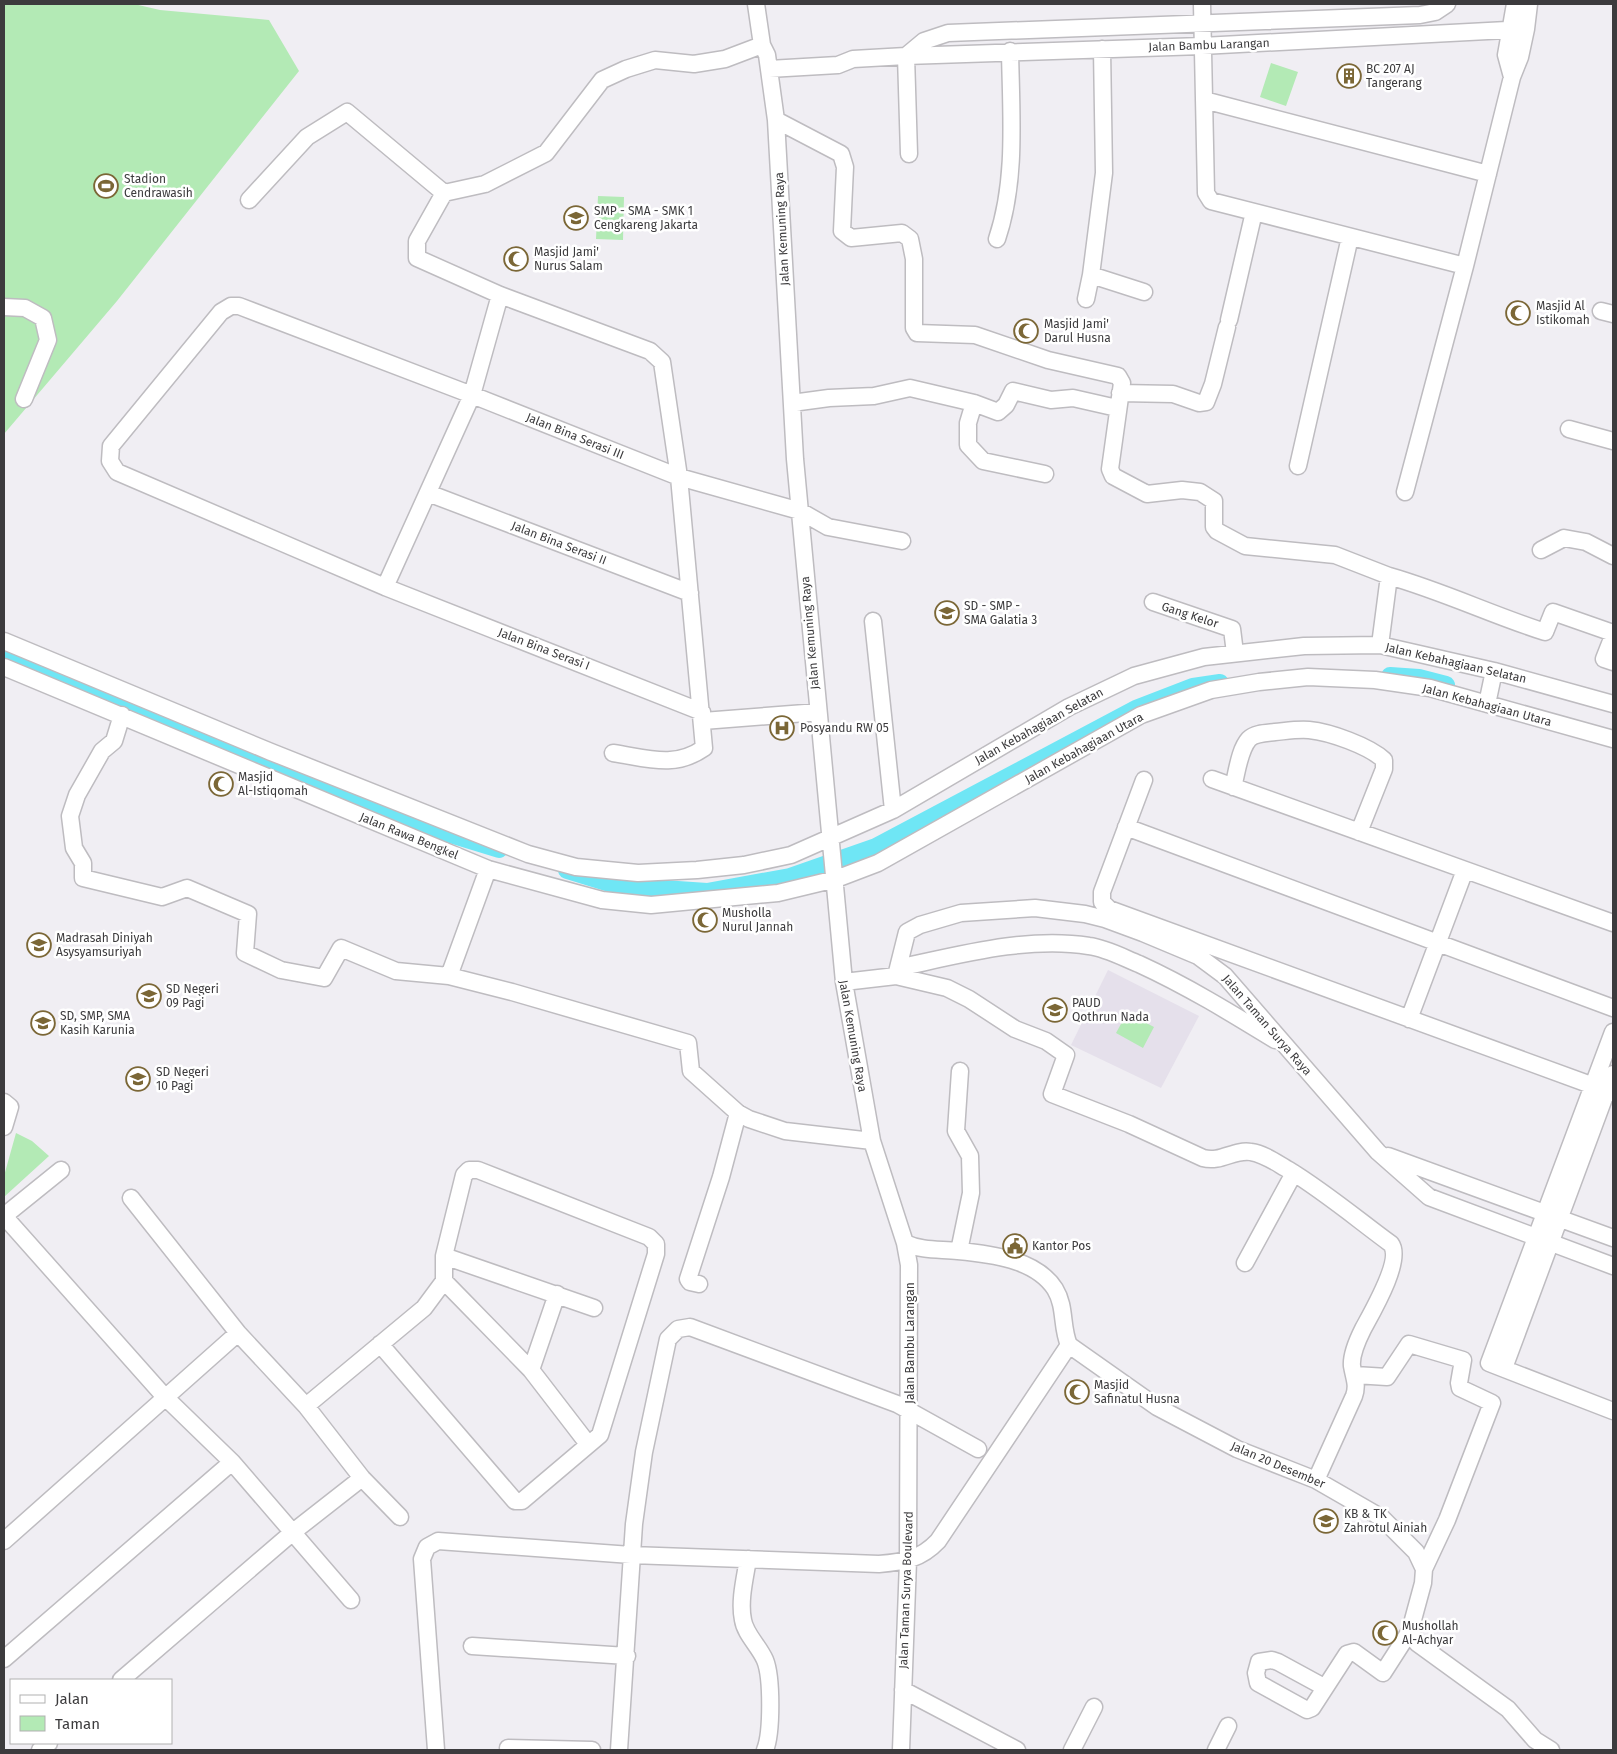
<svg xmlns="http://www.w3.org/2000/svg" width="1617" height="1754" viewBox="0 0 1617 1754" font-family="'Fira Sans',sans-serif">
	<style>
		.built { fill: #e5e0eb }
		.green { fill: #b3eab5 }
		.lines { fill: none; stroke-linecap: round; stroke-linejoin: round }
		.canal { stroke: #6fe6f5; stroke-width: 18 }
		.minor-casing { stroke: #bebcc0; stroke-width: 19 }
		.minor { stroke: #fff; stroke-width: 16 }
		.labels { text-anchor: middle; stroke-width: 5; stroke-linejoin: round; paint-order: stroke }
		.street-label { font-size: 12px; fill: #3c3b3d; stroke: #fff }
		.poi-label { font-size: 12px; fill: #3c3b3d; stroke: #fff; text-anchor: start }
	</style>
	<rect width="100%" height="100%" fill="#f0eef3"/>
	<path class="built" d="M1108 970 1199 1016 1161 1088 1071 1045Z"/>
	<path class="green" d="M4 4H134L160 10 269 20 299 71 117 301 4 434Z
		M1271 63 1298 72 1286 106 1260 97Z
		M598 196 624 197 623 240 596 239Z
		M1127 1013 1154 1027 1143 1048 1116 1033Z
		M16 1133 32 1141 49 1156 4 1197V1176Z"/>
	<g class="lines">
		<path class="canal" d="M4 654 437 830 499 849
			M1390 676 1419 678 1446 685
			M567 870 619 886 707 892 790 877 876 847 1136 709 1193 687 1220 683"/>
		<g class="minor-casing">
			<path id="minor" d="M756 4 762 45 767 55 776 120 795 459 844 982 872 1141 905 1243 909 1265 908 1561 901 1750
				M1202 4 1206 193 1211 201 1465 266
				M906 56 924 41 948 33 1420 15 1435 12 1447 4
				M906 56 909 154
				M769 69 838 65 853 59 906 56 1202 46 1526 29 1529 4
				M1512 77 1506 55 1515 4
				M1204 100 1488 174
				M776 120 841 154 845 167 842 231 851 238 902 233 910 239 914 259V328L917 333 975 335 1048 360 1118 376 1122 383 1110 469 1113 476 1147 494 1182 490 1200 492 1214 501V527L1217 531 1245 546 1335 555 1389 576 1380 645
				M444 193 417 241V258L500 295 650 351 662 362 679 477 704 748C674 769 647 758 613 753
				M249 200 307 137 347 112 444 193 485 184 546 153 602 80 626 69 655 60 694 64 725 59 762 45
				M997 239C1017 180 1011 113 1010 51
				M1091 275 1144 292
				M1086 299 1091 275 1104 173 1102 49
				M4 307 25 308 43 318 48 340 24 399
				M1601 311 1613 314
				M1229 320 1254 212
				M1120 393 1173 394 1199 403 1206 402 1213 384 1227 327
				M792 403 829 398 874 396 910 388 974 403 998 412 1006 405 1013 391 1051 400 1073 398 1117 408
				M974 403 968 423V445L983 461 1045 474
				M1569 429 1613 441
				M1298 466 1350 237
				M1405 492 1465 266 1512 77 1520 57 1526 29
				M428 493 690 593
				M1541 550 1564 538 1586 542 1613 556
				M1389 576C1442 591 1492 615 1545 632L1553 612 1613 633
				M385 587 472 395 500 295
				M1153 602 1232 629 1235 653
				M873 621 893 810
				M1613 636 1604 659 1613 662
				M4 641 271 752 528 854 576 867 638 873 697 870 744 865 791 855 893 810 1069 707 1134 676 1204 657 1304 646 1380 645 1494 671 1613 704
				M4 667 488 869 602 900 651 905 778 893 836 879 878 863 1141 715 1211 690 1259 682 1308 677 1375 680 1430 688 1613 739
				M1487 704 1494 671
				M702 712 385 587 117 472 110 461 111 446 221 312 231 306H239L472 395 679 477 800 511 828 527 902 541
				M122 715 114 741 102 751 77 795 70 816 74 848 83 863V878L162 897 187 888 248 914 245 953 281 970 324 978 341 948 396 971 449 976
				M703 721 818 712
				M1212 779 1613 923
				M1144 780 1102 892V902L1109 909 1613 1093
				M1233 787C1237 773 1239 750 1249 739 1255 733 1267 733 1275 732 1286 731 1298 729 1309 730 1330 732 1369 746 1384 760V769L1359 832
				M1126 827 1613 1008
				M488 869 449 976 512 992 688 1043 691 1071 738 1113 749 1119 785 1131 872 1141
				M898 968C959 955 1027 936 1089 946 1106 948 1124 958 1139 964 1187 986 1231 1013 1275 1040
				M896 976 907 932 920 925 961 913 1035 908 1085 914 1105 919 1143 933 1198 956 1225 976 1378 1152 1429 1197 1613 1266
				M844 982 896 976 947 988 969 999 1015 1029 1046 1041 1066 1055 1052 1094 1129 1124 1203 1158C1221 1163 1234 1149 1251 1152 1265 1154 1278 1164 1289 1170 1325 1192 1357 1219 1391 1244 1403 1260 1371 1314 1363 1329 1358 1339 1351 1356 1352 1366 1354 1378 1358 1385 1354 1396L1316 1480
				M1409 1019 1465 870
				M1613 1032 1489 1363 1613 1411
				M4 1102 10 1107 4 1127
				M1388 1156 1613 1238
				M131 1198 238 1333 306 1406 362 1478 400 1517
				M4 1216 164 1396 232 1462 351 1600
				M4 1216 61 1170
				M905 1243C922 1251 940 1249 958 1251 990 1254 1036 1259 1055 1289 1066 1307 1061 1327 1069 1345L1157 1407 1237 1449 1316 1480 1382 1518 1416 1552 1424 1569 1423 1583 1410 1631 1417 1643 1508 1709 1535 1740 1551 1750
				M959 1251 971 1193 970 1156 956 1131 960 1071
				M444 1256 594 1308
				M1245 1263 1294 1173
				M444 1281 531 1370 588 1444
				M699 1284 690 1282 688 1279 721 1177 738 1113
				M1504 1368 1613 1074
				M531 1370 557 1294
				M1355 1375 1387 1377 1409 1344 1463 1360 1459 1383 1460 1388 1492 1403 1447 1520 1424 1569
				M306 1406 424 1308 444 1281V1256L464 1175 469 1170H478L649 1237 656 1244V1254L600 1435 522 1501H515L380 1344
				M4 1541 238 1333
				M748 1559C745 1578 739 1601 743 1620 745 1634 759 1646 765 1660 772 1677 772 1733 765 1750
				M472 1646 627 1656
				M4 1659 232 1462
				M121 1680 293 1532 362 1478
				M1324 1687 1278 1662 1272 1660 1259 1662 1256 1673 1258 1683 1307 1710 1312 1708 1347 1654 1354 1652 1383 1673 1410 1631
				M903 1690 1017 1750
				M508 1748 592 1750
				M40 1750 49 1743
				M436 1750 422 1559 427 1547 438 1541 631 1555 879 1564C904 1562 921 1559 938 1541L1069 1345
				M619 1750 634 1524 644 1452 668 1339 678 1329 690 1327 897 1404 978 1449
				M1072 1750 1094 1707
				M1216 1750 1228 1726"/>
		</g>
		<use href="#minor" class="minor"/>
	</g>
	<defs>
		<g id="building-ring" transform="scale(1.25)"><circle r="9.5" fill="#fff" stroke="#7b6736" stroke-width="1.5"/><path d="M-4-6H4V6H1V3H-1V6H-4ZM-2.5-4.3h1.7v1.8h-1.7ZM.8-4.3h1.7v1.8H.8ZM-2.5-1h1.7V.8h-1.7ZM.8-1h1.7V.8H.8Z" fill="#7b6736"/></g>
		<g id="stadium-ring" transform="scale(1.25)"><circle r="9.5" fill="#fff" stroke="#7b6736" stroke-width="1.5"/><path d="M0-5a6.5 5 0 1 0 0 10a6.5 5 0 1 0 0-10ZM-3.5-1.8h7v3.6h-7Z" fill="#7b6736"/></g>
		<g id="school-ring" transform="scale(1.25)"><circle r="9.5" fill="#fff" stroke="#7b6736" stroke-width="1.5"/><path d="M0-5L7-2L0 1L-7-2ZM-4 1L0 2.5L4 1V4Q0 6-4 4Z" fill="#7b6736"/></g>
		<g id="mosque-ring" transform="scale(1.25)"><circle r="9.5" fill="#fff" stroke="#7b6736" stroke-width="1.5"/><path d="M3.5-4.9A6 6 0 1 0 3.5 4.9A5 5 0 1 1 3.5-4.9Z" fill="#7b6736"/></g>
		<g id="hospital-ring" transform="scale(1.25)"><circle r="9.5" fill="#fff" stroke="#7b6736" stroke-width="1.5"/><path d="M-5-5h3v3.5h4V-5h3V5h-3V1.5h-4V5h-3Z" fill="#7b6736"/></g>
		<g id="civic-ring" transform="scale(1.25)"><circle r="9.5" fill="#fff" stroke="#7b6736" stroke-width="1.5"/><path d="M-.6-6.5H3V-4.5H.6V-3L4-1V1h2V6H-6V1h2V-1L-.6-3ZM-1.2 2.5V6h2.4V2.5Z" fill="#7b6736"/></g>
	</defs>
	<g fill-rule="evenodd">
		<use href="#building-ring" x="1349" y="76"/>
		<use href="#stadium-ring" x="106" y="186"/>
		<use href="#school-ring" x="576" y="218"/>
		<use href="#mosque-ring" x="516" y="259"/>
		<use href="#mosque-ring" x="1518" y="313"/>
		<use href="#mosque-ring" x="1026" y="331"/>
		<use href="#school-ring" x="947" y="613"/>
		<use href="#hospital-ring" x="782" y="728"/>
		<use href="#mosque-ring" x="221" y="784"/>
		<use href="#mosque-ring" x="705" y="920"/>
		<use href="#school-ring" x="39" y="945"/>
		<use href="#school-ring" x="149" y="996"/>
		<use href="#school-ring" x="1055" y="1010"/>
		<use href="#school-ring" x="43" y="1023"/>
		<use href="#school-ring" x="138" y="1079"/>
		<use href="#civic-ring" x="1015" y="1246"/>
		<use href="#mosque-ring" x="1077" y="1392"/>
		<use href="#school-ring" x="1326" y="1521"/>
		<use href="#mosque-ring" x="1385" y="1633"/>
	</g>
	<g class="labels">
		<g class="street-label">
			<text transform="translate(1209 45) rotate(-2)" y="4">Jalan Bambu Larangan</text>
			<text transform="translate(782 229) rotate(-93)" y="4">Jalan Kemuning Raya</text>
			<text transform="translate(575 436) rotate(22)" y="4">Jalan Bina Serasi III</text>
			<text transform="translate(559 543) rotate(21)" y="4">Jalan Bina Serasi II</text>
			<text transform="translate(1190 615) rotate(18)" y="4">Gang Kelor</text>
			<text transform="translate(810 633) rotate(-95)" y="4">Jalan Kemuning Raya</text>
			<text transform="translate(544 649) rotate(21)" y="4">Jalan Bina Serasi I</text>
			<text transform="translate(1456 663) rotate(13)" y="4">Jalan Kebahagiaan Selatan</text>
			<text transform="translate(1487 705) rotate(15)" y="4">Jalan Kebahagiaan Utara</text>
			<text transform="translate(1039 726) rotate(-29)" y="4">Jalan Kebahagiaan Selatan</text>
			<text transform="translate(1084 748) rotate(-29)" y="4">Jalan Kebahagiaan Utara</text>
			<text transform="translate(409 836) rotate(22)" y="4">Jalan Rawa Bengkel</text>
			<text transform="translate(1267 1025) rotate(49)" y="4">Jalan Taman Surya Raya</text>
			<text transform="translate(853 1036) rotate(80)" y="4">Jalan Kemuning Raya</text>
			<text transform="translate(910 1343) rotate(-90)" y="4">Jalan Bambu Larangan</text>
			<text transform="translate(1278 1465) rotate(23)" y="4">Jalan 20 Desember</text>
			<text transform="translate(906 1590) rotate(-88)" y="4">Jalan Taman Surya Boulevard</text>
		</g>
		<g class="poi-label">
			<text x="1366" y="73">BC 207 AJ<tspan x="1366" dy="14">Tangerang</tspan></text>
			<text x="124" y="183">Stadion<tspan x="124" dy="14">Cendrawasih</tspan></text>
			<text x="594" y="215">SMP - SMA - SMK 1<tspan x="594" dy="14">Cengkareng Jakarta</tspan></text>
			<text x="534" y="256">Masjid Jami'<tspan x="534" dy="14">Nurus Salam</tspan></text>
			<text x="1536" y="310">Masjid Al<tspan x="1536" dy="14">Istikomah</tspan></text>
			<text x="1044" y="328">Masjid Jami'<tspan x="1044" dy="14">Darul Husna</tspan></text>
			<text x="964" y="610">SD - SMP -<tspan x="964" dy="14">SMA Galatia 3</tspan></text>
			<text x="800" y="732">Posyandu RW 05</text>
			<text x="238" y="781">Masjid<tspan x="238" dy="14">Al-Istiqomah</tspan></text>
			<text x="722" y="917">Musholla<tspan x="722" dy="14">Nurul Jannah</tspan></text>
			<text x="56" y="942">Madrasah Diniyah<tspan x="56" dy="14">Asysyamsuriyah</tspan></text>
			<text x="166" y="993">SD Negeri<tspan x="166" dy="14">09 Pagi</tspan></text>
			<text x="1072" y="1007">PAUD<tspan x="1072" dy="14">Qothrun Nada</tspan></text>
			<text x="60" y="1020">SD, SMP, SMA<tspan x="60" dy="14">Kasih Karunia</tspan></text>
			<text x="156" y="1076">SD Negeri<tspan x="156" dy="14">10 Pagi</tspan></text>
			<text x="1032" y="1250">Kantor Pos</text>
			<text x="1094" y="1389">Masjid<tspan x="1094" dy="14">Safinatul Husna</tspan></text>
			<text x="1344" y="1518">KB &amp; TK<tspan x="1344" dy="14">Zahrotul Ainiah</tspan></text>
			<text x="1402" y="1630">Mushollah<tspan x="1402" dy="14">Al-Achyar</tspan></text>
		</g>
	</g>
	<rect width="1617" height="1754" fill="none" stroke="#3c3b3d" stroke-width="10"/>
	<rect x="10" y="1679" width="162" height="65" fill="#ffffff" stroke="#b1b1b1"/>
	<rect x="20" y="1695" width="25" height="8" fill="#ffffff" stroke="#b1b1b1"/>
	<text x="55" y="1704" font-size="15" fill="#3c3b3d">Jalan</text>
	<rect x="20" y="1716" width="25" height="15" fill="#b3eab5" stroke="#b1b1b1"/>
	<text x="55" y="1729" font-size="15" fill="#3c3b3d">Taman</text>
</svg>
